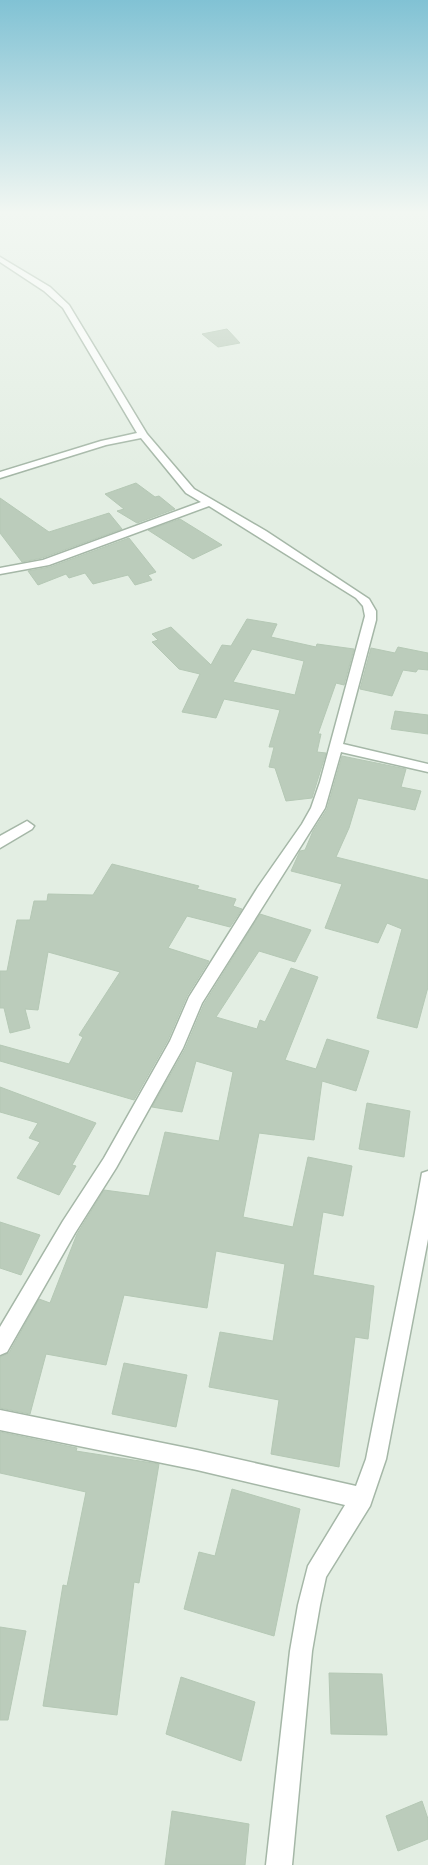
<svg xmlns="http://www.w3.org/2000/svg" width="428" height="1865" viewBox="0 0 428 1865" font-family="'Archivo Narrow',sans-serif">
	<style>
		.building { fill: #bcb; stroke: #b5c8b5; fill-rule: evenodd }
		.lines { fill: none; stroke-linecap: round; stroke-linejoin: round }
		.street-casing { stroke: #a5b7a7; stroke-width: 3 }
		.street { fill: #fff; fill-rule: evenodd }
	</style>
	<rect width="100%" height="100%" fill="#e3eee3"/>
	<path class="building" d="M227 329 240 343 218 347 202 334Z
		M136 483 155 497 159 496 175 509 137 523 117 511 124 509 105 494Z
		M0 498 49 532 109 513 122 529 42 558 22 562 0 533Z
		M180 519 222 545 193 559 148 530Z
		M129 538 156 572 148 575 152 580 135 585 128 575 93 584 85 573 69 578 66 574 38 585 28 571 50 567Z
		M247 619 277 624 271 637 316 647 317 644 354 649 344 685 336 683 318 734H321L317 752 326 753 312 798 286 801 275 768 269 767 274 747H269L280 710 224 699 216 718 182 712 200 674 179 669 152 642 158 640 152 634 171 627 211 665 222 645 231 646ZM252 649 304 661 295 695 233 682Z
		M398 647 428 653V670L418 669 416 672 403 670 392 696 360 689 371 648 395 653Z
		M395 711 428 715V734L391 729Z
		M342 756 406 769 401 787 421 791 415 810 358 798 349 828 336 857 428 880V987L417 1028 377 1018 402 929 387 923 378 943 325 928 342 884 291 871 300 851 305 850 313 831 327 809Z
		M112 864 199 886 197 889 236 899 233 906 242 909 230 927 187 916 168 948 209 961 187 996 168 1040 134 1100 0 1061V1045L69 1064 83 1037 79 1035 120 972 48 952 38 1010 25 1009 30 1028 10 1033 4 1008H0V971H7L17 920H30L34 901H47L48 894 93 895Z
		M260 914 311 930 295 962 259 951 216 1017 257 1029 260 1020 265 1022 291 968 318 977 285 1060 316 1069 327 1039 369 1051 356 1091 322 1081 314 1140 259 1133 243 1217 293 1227 308 1157 352 1166 343 1216 323 1212 313 1275 374 1286 368 1339 355 1337 339 1467 271 1454 279 1400 209 1387 220 1332 273 1341 285 1264 216 1251 207 1308 124 1295 106 1365 46 1354 30 1414 0 1408V1357L9 1353 39 1299 50 1303 77 1234 104 1190 149 1196 165 1132 219 1141 233 1072 196 1061 182 1112 152 1107 185 1049 204 1004Z
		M0 1087 96 1123 72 1165 76 1166 59 1195 17 1178 40 1142 29 1138 38 1123 0 1112Z
		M367 1103 410 1111 404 1157 359 1149Z
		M0 1222 40 1235 21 1275 0 1268Z
		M124 1363 187 1375 176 1427 112 1414Z
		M0 1432 77 1448 76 1451 159 1464 139 1583 134 1582 117 1715 43 1706 63 1585 67 1586 86 1492 0 1473Z
		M232 1489 300 1509 274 1636 184 1609 199 1552 215 1556Z
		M0 1627 26 1631 8 1720H0Z
		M329 1673 382 1674 387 1735 331 1734Z
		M181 1677 255 1702 241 1761 166 1734Z
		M422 1801 428 1819V1839L398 1851 386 1816Z
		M172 1811 249 1824 245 1865H165Z"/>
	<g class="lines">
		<g class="street-casing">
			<path id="street" d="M0 257 50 287 69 305 147 434 194 489 266 531 369 599 376 611V620L343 744 428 764V772L341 752 325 808 202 1003 183 1048 116 1168 75 1233 7 1352 0 1355V1327L63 1221 104 1158 170 1041 189 997 258 887 302 824 311 808 320 782 365 616 363 606 356 598 209 506 49 565 0 574V568L43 560 201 502 186 493 141 438 106 445 0 478V472L101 441 137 433 63 308 44 291 0 262Z
				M27 821 34 826 32 829 0 848V836Z
				M428 1171V1239L386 1459 370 1506 326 1577 320 1605 312 1651 292 1865H266L290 1651 298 1605 308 1566 345 1505 197 1470 0 1430V1410L197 1450 356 1486 366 1459 415 1212 422 1173Z"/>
		</g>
		<use href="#street" class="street"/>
	</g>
	<linearGradient id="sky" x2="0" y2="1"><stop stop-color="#81c2d4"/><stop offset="0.45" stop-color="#f2f7f2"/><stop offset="1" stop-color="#f2f7f2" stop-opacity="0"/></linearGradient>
	<rect width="428" height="472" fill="url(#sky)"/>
</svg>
